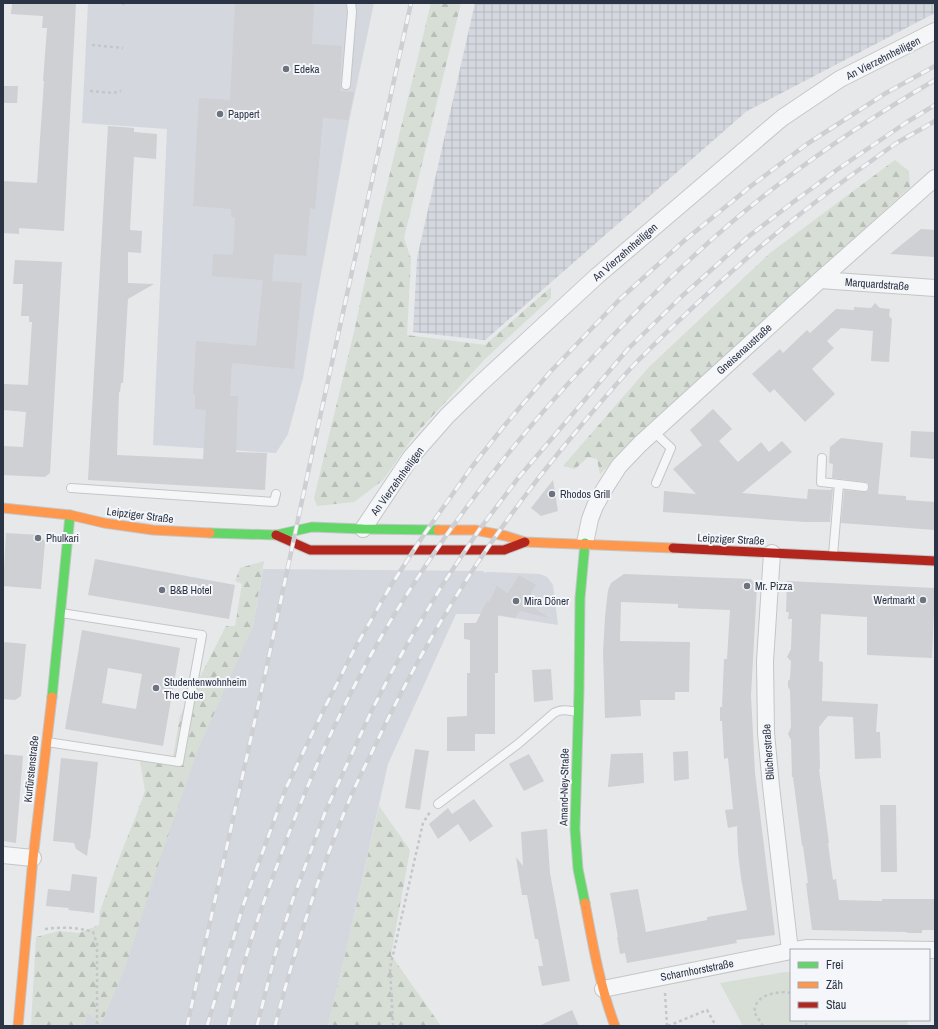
<svg xmlns="http://www.w3.org/2000/svg" width="938" height="1029" viewBox="0 0 938 1029" font-family="'Archivo Narrow',sans-serif">
	<style>
		.built { fill: #d4d7dd }
		.industrial { fill: url(#industrial-grid) }
		.forest { fill: url(#forest-firs) }
		.green { fill: #d6ded6 }
		.building { fill: #ced0d3; fill-rule: evenodd }
		.lines { fill: none; stroke-linecap: round; stroke-linejoin: round }
		.lane-casing { stroke: #c4c6c8; stroke-width: 10 }
		.street-casing { stroke: #c4c6c8; stroke-width: 18 }
		.fast-casing { stroke: #c4c6c8; stroke-width: 11 }
		.slow-casing { stroke: #c4c6c8; stroke-width: 11 }
		.jam-casing { stroke: #c4c6c8; stroke-width: 11 }
		.path { stroke: #c5c6ca; stroke-width: 2.5; stroke-dasharray: 3 3; stroke-linecap: butt }
		.lane { stroke: #f5f6f7; stroke-width: 8 }
		.street { stroke: #f5f6f7; stroke-width: 16 }
		.fast { stroke: #63d668; stroke-width: 9 }
		.slow { stroke: #ff974d; stroke-width: 9 }
		.jam { stroke: #b3261e; stroke-width: 9 }
		.rail-casing { stroke: #cecfd2; stroke-width: 4.5 }
		.rail { stroke: #f4f6f9; stroke-width: 3; stroke-dasharray: 9; stroke-linecap: butt }
		.poi-dot { fill: #6c737f; stroke: #f4f6f9; stroke-width: 1.5 }
		.labels { text-anchor: middle; stroke-width: 4; stroke-linejoin: round; paint-order: stroke }
		.street-label { font-size: 11px; fill: #2b3445; stroke: #f4f6f9 }
		.poi-label { font-size: 11px; fill: #2b3445; stroke: #f4f6f9; text-anchor: start }
	</style>
	<defs>
		<pattern id="industrial-grid" width="8" height="8" patternUnits="userSpaceOnUse"><rect width="8" height="8" fill="#d4d7dd"/><path d="M0 4h8M4 0v8" fill="none" stroke="#b6b9bf"/></pattern>
		<pattern id="forest-firs" width="22" height="20" patternUnits="userSpaceOnUse"><rect width="22" height="20" fill="#d6ded6"/><path d="M5 1l3.5 6h-7zM16 11l3.5 6h-7z" fill="#b8bfb9"/></pattern>
	</defs>
	<rect width="100%" height="100%" fill="#e6e8ea"/>
	<path class="built" d="M88 3H374L349 122 314 312 303 378 288 434 276 453 153 445 167 129 82 123Z
		M263 569 483 571 485 573 487 572 540 574 547 577 553 585 558 625 487 614H456L388 764 347 947 328 1026H80L97 944 253 626Z"/>
	<path class="industrial" d="M475 3H935V13L747 111 485 340 413 332 417 258Z"/>
	<path class="forest" d="M431 3H461L404 238 411 259 407 335 485 345 551 287V298L486 358 414 436 383 480 354 502 317 506 314 498 354 332 373 243Z
		M895 160 909 171 910 187 600 474 597 459 588 457 575 469 563 466 649 367 770 253Z
		M264 561 253 626 197 752 160 859 125 968 101 1024 87 1013 85 1026H31L36 937 59 931 79 933 99 925 100 911 123 848 136 816 145 791 140 761 173 756 180 716 226 626H235L242 584 235 581 240 568Z
		M379 806 410 850 391 955 441 1026H328L347 947Z"/>
	<path class="green" d="M785 972H791V1020H907L908 1026H743L720 983Z"/>
	<path class="building" d="M12 3H76L64 231 19 228V234L3 233V181L37 183 44 81H43L47 28H42L43 16 11 14Z
		M235 3H314L312 44 342 46 340 91 354 92 348 120 323 118 315 209 310 208 306 256 274 254 272 281 302 283 294 369 232 363 230 396H238L236 452 267 453 265 490 88 480 108 126 134 128V132L157 134 156 159 134 157 130 230 142 231 141 253 128 252V283L154 284 128 299 123 383H121L120 392H119L117 455 203 459 206 410 195 409V394H193L196 341 256 346 263 280 212 276 213 254 233 255 235 218 231 217V209L193 206 199 98 230 100Z
		M3 86H18L17 103H3Z
		M921 229 935 230V257L890 254Z
		M15 260 62 262 50 473 45 477 3 475V446L23 447 26 412 3 410V384L28 385 32 322H29V316H21L23 284H13Z
		M875 303 880 308 890 309 889 316 892 319 889 362 871 361 873 331 841 328 827 341 834 348 812 369 835 394 805 422 774 389 770 393 752 374 780 349 783 353 807 330 810 333 836 309 854 310V307L871 308Z
		M713 409 732 429 719 441 738 462 761 442 769 452 782 441 792 452 742 493 807 499 808 489 831 490V489H833L830 522H805L663 512 664 491 696 494 673 469 702 445 690 430Z
		M911 431 935 432V459L910 457Z
		M841 438 883 443 878 494 906 496V500L935 502V530L841 523 844 490 864 492 868 491 869 487 868 483 865 482 832 478 833 464 829 463 830 447Z
		M553 480 558 511 541 516 531 508Z
		M6 533 40 535 45 541 41 589 3 586Z
		M95 559 235 585 229 619 88 595Z
		M624 574 751 579 757 586 751 695 755 773 775 935 736 940 737 943 627 963 625 953 620 954 617 937H618L610 893 638 889 646 932 707 920V917L747 910 741 878 738 853 737 826 728 828 725 810 733 809 728 758 724 759 722 721H720V707H722L724 659H727L730 610 678 608V604L621 602 620 641 690 642 689 692H675V700H640L641 716 605 718 603 652 605 617 608 590 611 583Z
		M519 575 536 585 526 602 549 618 520 611 515 618 498 615V673H495V734H475V751H447V717L467 716V673H470V640L464 639V623H476L487 601 489 602 498 584V587L508 593Z
		M787 581 935 588 932 658 867 655V617L821 614 819 661 823 662 822 701 878 704 876 732H880L881 758 855 759 853 717 828 716 819 727 820 769H819L829 843H828L833 880 836 879 839 900 882 901V899H934V930H922V933H907V932L812 930 806 883H808L803 846H802L793 777H792L791 740 788 734 791 727 790 690 788 687V681L790 679 791 661 787 657 791 649 792 619H788L789 612H786Z
		M82 630 180 648 163 746 65 729ZM108 668 142 674 136 709 102 703Z
		M3 642 26 644 21 696 15 700 3 699Z
		M551 669 553 700 534 702 532 670Z
		M415 749 429 751 420 810 405 808Z
		M688 751 689 779 674 781 673 752Z
		M643 753 644 783 608 787 611 754Z
		M3 754 23 756 16 843 3 841Z
		M529 754 544 781 524 791 509 764Z
		M61 758 98 762 90 839 89 840 87 856 76 849 74 843 53 841Z
		M474 799 493 826 470 842 458 824 438 839 429 824 448 808 452 814Z
		M880 805H896L897 872H881Z
		M547 829 550 873 570 981 542 986 538 966H543L538 939H535L527 895H522L516 857 523 866 521 832Z
		M72 874 97 877 94 913 68 910 69 908 46 906 48 889 70 891Z
		M572 1010 579 1026H539Z"/>
	<g class="lines">
		<g class="lane-casing">
			<path id="lane" d="M346 85 352 12 351 3
				M654 432 671 448 656 483
				M822 458 821 482 839 484
				M71 488 274 502 276 494
				M833 555 839 484 864 487
				M47 742 179 762 202 635 61 613
				M438 804 518 744 554 713C562 708 570 711 578 712"/>
		</g>
		<g class="street-casing">
			<path id="street" d="M820 280 935 288
				M363 529 411 457 447 416 480 384 597 276 782 118 840 79 935 31
				M585 543 590 519 595 506 605 488 619 466 640 444 820 280 935 178
				M772 553 765 661 766 733 771 786 790 951
				M3 855 33 858
				M794 950 808 948 935 950
				M603 989 791 951"/>
		</g>
		<g class="fast-casing">
			<path id="fast" d="M210 533 276 535 312 527 363 529 438 530
				M52 697 70 515
				M585 903 578 869 575 829 579 691 580 598 585 543"/>
		</g>
		<g class="slow-casing">
			<path id="slow" d="M3 508 70 515 104 523 153 530 210 533
				M438 530H475L506 536 525 542 673 548
				M585 903C593 945 600 987 615 1026
				M18 1026 33 858 52 697"/>
		</g>
		<g class="jam-casing">
			<path id="jam" d="M276 535 310 550H504L525 542
				M673 548 935 561"/>
		</g>
		<path class="path" d="M122 3 125 5
			M92 45 123 48
			M90 91 113 93 121 91
			M45 929C61 927 77 927 93 932L97 944V1026
			M665 993 667 1026
			M393 1026 390 968 423 823 430 812
			M668 1026 707 1010 716 1026
			M763 1026 754 1012C755 1009 755 1005 757 1003 763 993 781 991 791 993
			M806 1026 807 1020"/>
		<use href="#lane" class="lane"/>
		<use href="#street" class="street"/>
		<use href="#fast" class="fast"/>
		<use href="#slow" class="slow"/>
		<use href="#jam" class="jam"/>
		<g class="rail-casing">
			<path id="rail" d="M187 1026 266 670 313 449 411 3
				M207 1026 244 903 286 788 324 709 355 648 390 587 423 536 471 468 504 426 551 371 620 299 685 240 751 186 807 144 886 93 935 66
				M228 1026C240 970 258 916 278 863 308 779 345 697 391 620 448 526 515 439 591 359 650 295 713 234 783 181 831 144 882 111 935 80
				M257 1026 276 951 293 899 326 810 371 712 391 673 413 634 443 584 479 530 519 477 628 349 681 297 749 236 796 200 838 169 907 122 935 105
				M275 1026C295 948 320 870 351 796 357 782 364 768 371 754 414 662 466 573 528 492 538 478 549 465 560 451 583 423 606 395 631 368 650 348 669 330 689 311 740 262 795 216 853 174 867 164 881 154 895 144 908 136 922 129 935 121"/>
		</g>
		<use href="#rail" class="rail"/>
	</g>
	<g class="poi-dot">
		<circle cx="286" cy="69" r="4"/>
		<circle cx="220" cy="114" r="4"/>
		<circle cx="552" cy="494" r="4"/>
		<circle cx="38" cy="538" r="4"/>
		<circle cx="747" cy="586" r="4"/>
		<circle cx="162" cy="590" r="4"/>
		<circle cx="923" cy="600" r="4"/>
		<circle cx="516" cy="601" r="4"/>
		<circle cx="156" cy="688" r="4"/>
	</g>
	<g class="labels">
		<g class="street-label">
			<text transform="translate(883 58) rotate(-27)" y="4">An Vierzehnheiligen</text>
			<text transform="translate(625 252) rotate(-41)" y="4">An Vierzehnheiligen</text>
			<text transform="translate(877 284) rotate(4)" y="4">Marquardstraße</text>
			<text transform="translate(744 349) rotate(-42)" y="4">Gneisenaustraße</text>
			<text transform="translate(397 481) rotate(-54)" y="4">An Vierzehnheiligen</text>
			<text transform="translate(140 515) rotate(7)" y="4">Leipziger Straße</text>
			<text transform="translate(731 539) rotate(3)" y="4">Leipziger Straße</text>
			<text transform="translate(768 752) rotate(-94)" y="4">Blücherstraße</text>
			<text transform="translate(31 769) rotate(-84)" y="4">Kurfürstenstraße</text>
			<text transform="translate(564 787) rotate(-89)" y="4">Amand-Ney-Straße</text>
			<text transform="translate(697 970) rotate(-11)" y="4">Scharnhorststraße</text>
		</g>
		<g class="poi-label">
			<text x="294" y="73">Edeka</text>
			<text x="228" y="118">Pappert</text>
			<text x="560" y="498">Rhodos Grill</text>
			<text x="46" y="542">Phulkari</text>
			<text x="755" y="590">Mr. Pizza</text>
			<text x="170" y="594">B&amp;B Hotel</text>
			<text x="915" y="604" text-anchor="end">Wertmarkt</text>
			<text x="524" y="605">Mira Döner</text>
			<text x="164" y="686">Studentenwohnheim<tspan x="164" dy="13">The Cube</tspan></text>
		</g>
	</g>
	<rect width="938" height="1029" fill="none" stroke="#2b3445" stroke-width="8"/>
	<rect x="790" y="949" width="140" height="72" fill="#f4f6f9" stroke="#a4a8b1"/>
	<rect x="798" y="962" width="20" height="6" fill="#63d668" stroke="#a4a8b1"/>
	<text x="826" y="969" font-size="12" fill="#2b3445">Frei</text>
	<rect x="798" y="982" width="20" height="6" fill="#ff974d" stroke="#a4a8b1"/>
	<text x="826" y="989" font-size="12" fill="#2b3445">Zäh</text>
	<rect x="798" y="1002" width="20" height="6" fill="#b3261e" stroke="#a4a8b1"/>
	<text x="826" y="1009" font-size="12" fill="#2b3445">Stau</text>
</svg>
